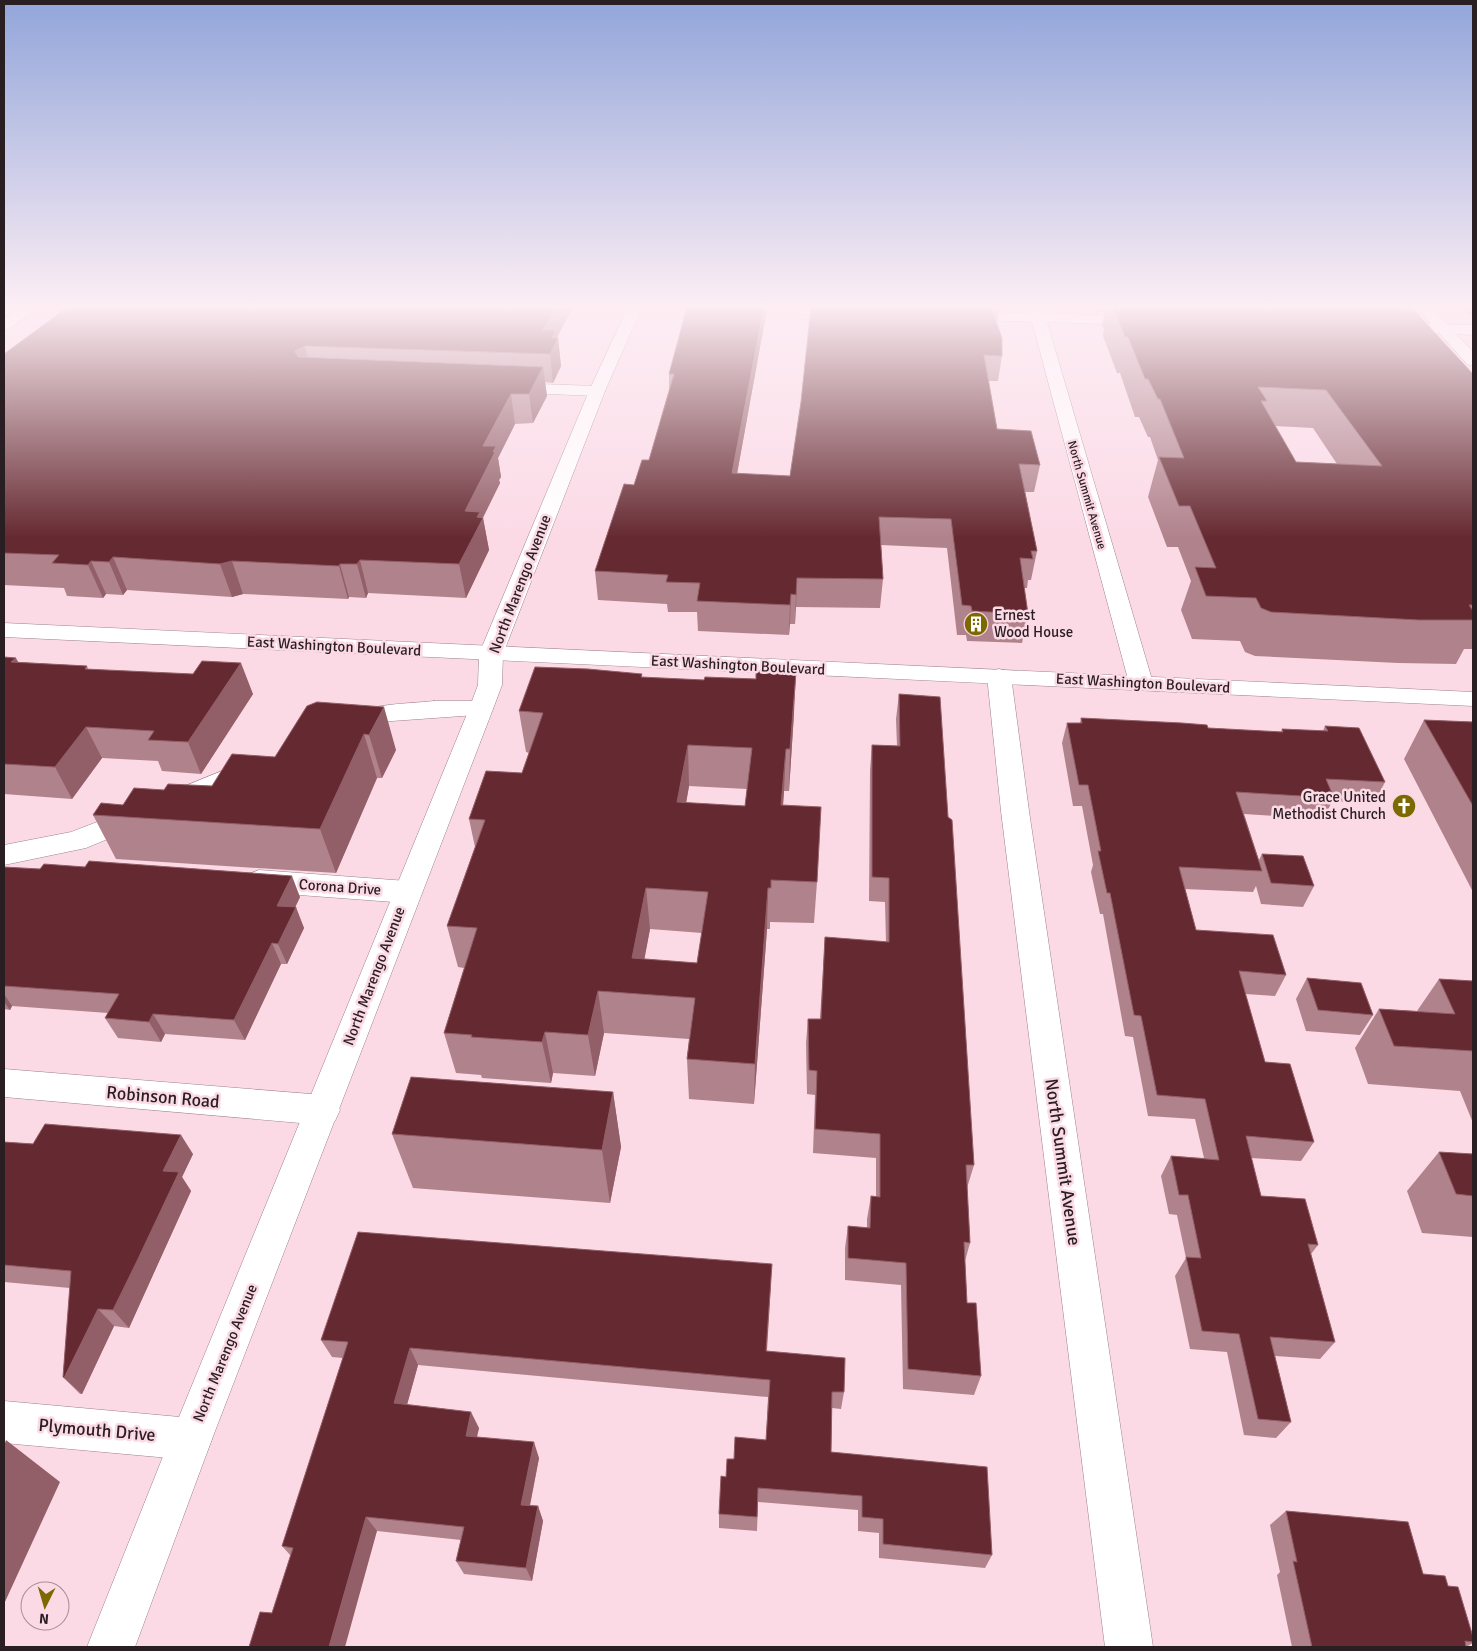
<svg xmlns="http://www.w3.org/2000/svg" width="1477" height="1651" viewBox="0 0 1477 1651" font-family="Signika,sans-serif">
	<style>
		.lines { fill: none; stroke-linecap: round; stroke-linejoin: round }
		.minor-casing { stroke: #9e818c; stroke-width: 1 }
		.tertiary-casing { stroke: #9e818c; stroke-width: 1 }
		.secondary-casing { stroke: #9e818c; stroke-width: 1 }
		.minor { fill: #fff; fill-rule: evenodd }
		.tertiary { fill: #fff; fill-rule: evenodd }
		.secondary { fill: #fff; fill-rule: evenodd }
		.wall { fill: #b0828c; fill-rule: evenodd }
		.shaded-wall { fill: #925e67 }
		.building { fill: #652931; stroke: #925e67; fill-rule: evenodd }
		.labels { text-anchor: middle; stroke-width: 5; stroke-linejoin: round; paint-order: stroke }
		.far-street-label { font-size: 12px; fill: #291e22; stroke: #fbdae6 }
		.street-label { font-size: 15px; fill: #291e22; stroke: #fbdae6 }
		.poi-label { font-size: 15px; fill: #291e22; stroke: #fbdae6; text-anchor: start }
		.near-street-label { font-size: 18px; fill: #291e22; stroke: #fbdae6 }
	</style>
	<rect width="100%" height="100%" fill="#fbdae6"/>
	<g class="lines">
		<g class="minor-casing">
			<path id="minor" d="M21 307H38L9 329 4 330V319Z
				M710 307H849L854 311 847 315 717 311Z
				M1028 307H1042L1044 313 1139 317 1146 321 1139 325 1047 322 1153 683 1149 688 1141 690 1133 688 1129 683 1032 322 960 319 953 315 960 311 1029 313Z
				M1395 323 1473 325V335L1390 331 1387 328Z
				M508 383 597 386 603 387 605 391 603 395 597 396 502 392 500 388 502 384Z
				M999 669 1007 671 1011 676 1029 811 1153 1647H1105L1001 811 987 676 991 671Z
				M434 701H481L490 704 493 709 490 714 378 722 350 733 341 731 337 725C352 703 410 704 434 701Z
				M249 760 258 763 262 769 258 775 173 810 163 807 160 801 163 795Z
				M136 807 146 809 150 816 146 823 86 848 4 865V845L71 832Z
				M259 870 407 881 417 884 422 892 417 900 407 903 259 892 249 888 245 881 249 874Z
				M4 1069 323 1095 335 1099 340 1110 335 1121 323 1125 4 1097Z
				M4 1401 191 1418 206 1424 212 1439 206 1454 191 1460 4 1443Z"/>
		</g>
		<g class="tertiary-casing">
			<path id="tertiary" d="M628 307H642L605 391 503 654 502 685 493 709 212 1439 135 1647H87L170 1439 469 709 478 685 479 654 589 391Z
				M1416 307H1431L1473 352V366L1467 364Z"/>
		</g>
		<g class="secondary-casing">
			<path id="secondary" d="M4 623 1473 692V706L4 637Z"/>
		</g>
		<use href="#minor" class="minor"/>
		<use href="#tertiary" class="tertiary"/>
		<use href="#secondary" class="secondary"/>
	</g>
	<path class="wall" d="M68 307H573L557 337 558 338 561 366 553 383 545 382 547 396 533 423 515 424 498 458 501 477 499 480 500 483 483 518 489 550 466 598 368 593 366 598 349 597 348 599 243 594 232 597 127 590 123 595 106 594 103 598 67 596 64 588 4 585V354Z
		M811 307H999L997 324 1002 356 998 381H988L997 429 1040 465 1034 492H1025L1037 551 1031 580H1028L1027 588H1024L1028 614 1022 643 967 641 966 635H957L947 548 881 545 883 579 880 608 796 607 795 624H790L789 635 698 631 697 612H668L667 604 598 600 595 571 634 485 649 460 669 390V374L766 314 737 474 790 476 801 402Z
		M1095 307H1400L1473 374V649H1464L1456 664 1398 663 1255 656 1245 652 1240 641 1192 639 1181 610 1191 581 1178 547H1167L1148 497 1158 460 1150 437H1148L1139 417H1135L1120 373H1117L1103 336 1104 329 1102 325 1105 312H1097ZM1275 426 1313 428 1337 464 1296 462Z
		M1461 307H1473V315L1469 314Z
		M4 657 18 662 87 666 88 669 253 694 201 774 162 771 158 761 102 758 72 799 4 794Z
		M642 674V677L794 713 789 791H784L783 805 817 882 814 923 770 922V929H767L754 1104 689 1099 687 1059 689 1039 604 1033 595 1076 553 1073 551 1083 482 1078 481 1075 456 1073 444 1033 464 968 458 967 447 926 475 847 469 819 522 773 529 753 526 752 519 711ZM689 786 747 789 745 806 686 803ZM650 929 702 933 697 963 644 959Z
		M899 694 974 1165 967 1188 970 1243 965 1261 967 1303 981 1376 974 1395 903 1389 901 1285 845 1280V1248L848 1226 867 1228V1219L871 1196 876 1197V1158L813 1153 815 1095 807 1094 806 1043 808 1019H820L825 937 886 942 885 902 869 901 870 770 872 745 897 746 896 719Z
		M317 702 396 750 382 778H377L336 873 116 859 93 815 164 790 212 786 275 757Z
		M1081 718 1208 728 1281 732 1282 729 1323 731 1325 726 1385 782 1374 804 1332 801 1324 819 1244 814 1259 860 1262 854 1314 886 1303 907 1261 904 1256 886 1253 892 1185 889 1196 930 1286 975 1275 996 1245 994 1265 1062 1314 1142 1301 1161 1251 1158 1261 1196 1318 1245 1311 1254 1335 1342 1320 1359 1275 1356 1291 1422 1276 1438 1244 1435 1227 1352 1190 1349 1175 1276 1186 1258 1177 1215 1169 1214 1161 1176 1171 1156 1204 1158 1195 1119 1148 1116 1133 1037 1125 1036 1103 914H1100L1091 872 1093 865 1082 806H1073L1062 743 1067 723H1080Z
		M1424 720 1473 722V892L1404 759Z
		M4 867 300 897 295 907 304 928 287 964H281L245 1040 165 1034 161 1042 118 1038 105 1018 108 1013 12 1006 10 1010 4 1009Z
		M1307 978 1373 1015 1360 1035 1306 1031 1296 999Z
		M1439 979 1473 981V1123L1460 1091 1368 1084 1355 1048 1379 1009 1417 1011Z
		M613 1092 621 1147 610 1203 413 1188 392 1134Z
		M4 1142 193 1154 182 1177 191 1191 151 1279 129 1328 114 1326 82 1394H80L63 1377 70 1288 4 1282Z
		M1439 1152 1473 1154V1237L1422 1233 1407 1191Z
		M771 1283 767 1351 844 1392 841 1409 832 1408 831 1452 992 1555 985 1568 879 1558V1533L858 1531V1510L758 1502 757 1531 719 1528V1514L726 1477 734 1459 766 1440 768 1397 418 1365 407 1405 479 1428 477 1437 539 1458 530 1506H538L543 1521 532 1581 464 1574 456 1561 461 1540 377 1531 272 1613 291 1556 282 1546 343 1358 332 1357 321 1340Z
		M1286 1511 1448 1586 1473 1637V1643L1466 1647H1292L1277 1575 1280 1572 1270 1525Z"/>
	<path class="shaded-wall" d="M556 307H573L557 337V340L558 338 561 366 553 383 550 354 543 330Z
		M764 307H767L766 314 732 501V473Z
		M305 346 312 374 302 380 295 351Z
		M543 367 547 396 533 423 529 394Z
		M511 394 515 424 498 458 501 477 499 480 500 483 481 521 483 518 489 550 466 598 459 564 465 511 483 446Z
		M113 557 127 590 123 595 109 562Z
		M360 560 368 593 366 598 357 564Z
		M91 561 106 594 103 598 88 565Z
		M232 561 243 594 232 597 220 564Z
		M340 564 349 597 348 599 339 566Z
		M797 578 796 607 795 624 796 595Z
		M791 594 790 624 789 635 790 605Z
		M16 658 32 688 11 662Z
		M241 663 253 694 201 774 188 742Z
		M796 672 794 713 789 791 790 749Z
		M384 707 396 750 382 778 369 735Z
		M86 727 102 758 72 799 55 767Z
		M364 734 377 778 336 873 320 829Z
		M688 745 689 786 679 844 677 802Z
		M786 749 784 791 780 847 781 805Z
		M292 876 300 897 286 927 277 906Z
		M646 888 650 929 638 994 632 958Z
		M768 888 767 929 754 1104 755 1064Z
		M296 907 304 928 287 964 278 944Z
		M272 943 281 964 245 1040 234 1020Z
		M598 991 604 1033 595 1076 588 1035Z
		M4 994 12 1006 10 1010 4 1002Z
		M153 1014 165 1034 161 1042 149 1022Z
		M545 1032 553 1073 551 1083 542 1042Z
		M613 1092 621 1147 610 1203 602 1150Z
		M181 1135 193 1154 182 1177 191 1191 129 1328 113 1310 163 1171Z
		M98 1309 114 1326 82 1394 64 1378Z
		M410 1348 418 1365 403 1419 394 1403Z
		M471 1412 479 1428 473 1452 466 1436Z
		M6 1440 60 1482 4 1604V1446Z
		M534 1442 539 1458 527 1519 521 1505Z
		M538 1506 543 1521 532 1581 526 1568Z
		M366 1517 377 1531 345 1647H329Z"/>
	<path class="building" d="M68 307H556L543 330H556L552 338H558L550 354 305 346 295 351 298 357 543 367 529 394H511L483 446H496L493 452H495L465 511 480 512 477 517 483 518 459 564 360 560 357 564H340L339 566 232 561 220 564 113 557 109 562 91 561 88 565 52 563 59 555 4 553V354Z
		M687 307H764L732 473 790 476 801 402 811 307H991L1002 338V356L984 355 997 429 1031 431 1040 465 1019 464 1037 551H1031L1033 559 1020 558 1028 614 972 611 971 606 962 605 951 519 879 517 883 579 797 578 796 595 791 594 790 605 697 601 700 583 666 582 668 575 595 571 624 484 634 485 642 460H649L674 374H669Z
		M1113 307H1400L1412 308 1473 374V605H1469L1473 611V620H1419L1271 612 1261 608 1256 598 1206 596 1195 567 1216 568 1190 506H1179L1159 457 1184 458 1160 399H1158L1148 379H1145L1128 337H1125ZM1258 387 1326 390 1382 466 1296 462 1261 401H1267Z
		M4 657 16 658 11 662 87 666 85 669 193 674 202 661 241 663 188 742 148 740 154 731 86 727 55 767 4 764Z
		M535 667 588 669 642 674 641 677 704 680 705 677 756 679V671L796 672 790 749H786L781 805 821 807 817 882 771 880V888H768L755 1064 687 1059 695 998 598 991 588 1035 545 1032 542 1042 471 1037 472 1035 444 1033 477 928 447 926 485 820 469 819 486 771 522 773 543 713 519 711ZM688 745 752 748 745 806 677 802ZM646 888 708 892 697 963 632 958Z
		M899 694 940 697 948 817 952 820 974 1165H966L970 1243 964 1242 967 1303H976L981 1376 908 1369 906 1263 848 1258V1226L870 1228 871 1196 880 1197V1134L815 1129 817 1071 809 1070 808 1019H821L825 937 889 942V878L872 877V745L900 746Z
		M317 702 384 707 369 735 364 734 320 829 93 815 101 803 123 805 134 788 164 790 168 784 212 786 232 754 275 757 307 706Z
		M1081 718 1182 723 1207 725 1208 728 1283 732 1282 729 1328 731 1325 726 1359 728 1385 782 1326 779 1334 798 1236 792 1262 871 1179 867 1196 930 1273 935 1286 975 1239 971 1265 1062 1290 1064 1314 1142 1246 1136 1261 1196 1305 1199 1318 1245 1308 1244 1335 1342 1270 1337 1291 1422 1258 1419 1239 1334 1202 1331 1186 1257 1201 1258 1188 1195H1179L1171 1156 1219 1160 1205 1099 1157 1095 1141 1016 1134 1015 1110 893H1107L1098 851H1101L1088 785H1079L1067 723H1082Z
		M1424 720 1473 722V806Z
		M1262 854 1303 856 1314 886 1271 883Z
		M89 861 292 876 277 906 296 907 278 944 272 943 234 1020 153 1014 149 1022 105 1018 119 994 4 986V867L40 869 44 864 85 867Z
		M1307 978 1361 983 1373 1015 1318 1010Z
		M1439 979 1473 981V1051L1394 1046 1379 1009 1455 1014Z
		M411 1077 613 1092 602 1150 392 1134Z
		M45 1124 181 1135 163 1171 179 1172 137 1261 113 1310 98 1309 64 1378 63 1377 71 1271 4 1265V1142L33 1144Z
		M1439 1152 1473 1154V1196L1456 1194Z
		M358 1232 772 1264 766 1351 845 1358 844 1392H832L831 1452 987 1467 992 1555 883 1544V1519L862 1517V1496L758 1488 757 1517 719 1514 721 1476 726 1477 727 1459H734L735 1437 766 1440 770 1380 410 1348 394 1403 471 1412 466 1436 534 1442 521 1505 538 1506 526 1568 456 1561 464 1527 366 1517 329 1647H249L260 1612 272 1613 293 1548 282 1546 348 1342 321 1340Z
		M1286 1511 1408 1522 1423 1574 1445 1576 1448 1586 1458 1587 1473 1637V1642L1465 1641 1466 1647H1312L1293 1561 1297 1562Z"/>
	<linearGradient id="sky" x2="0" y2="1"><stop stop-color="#92a5da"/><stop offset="0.57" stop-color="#fdeef4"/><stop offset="1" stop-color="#fdeef4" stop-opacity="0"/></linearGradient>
	<rect width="1477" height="538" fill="url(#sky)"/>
	<defs>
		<g id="building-disc" transform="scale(1.25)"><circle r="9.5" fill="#7d6901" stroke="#fbdae6"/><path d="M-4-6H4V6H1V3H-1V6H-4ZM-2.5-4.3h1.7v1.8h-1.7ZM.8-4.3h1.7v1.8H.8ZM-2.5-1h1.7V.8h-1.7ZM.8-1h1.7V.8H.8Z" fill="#fff"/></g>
		<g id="church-disc" transform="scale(1.25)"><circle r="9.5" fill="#7d6901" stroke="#fbdae6"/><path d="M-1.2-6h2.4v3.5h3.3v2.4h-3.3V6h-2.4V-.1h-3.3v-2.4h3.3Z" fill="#fff"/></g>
	</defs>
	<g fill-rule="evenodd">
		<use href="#building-disc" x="976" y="624"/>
		<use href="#church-disc" x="1404" y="806"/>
	</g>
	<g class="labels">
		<g class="far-street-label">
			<text transform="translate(1087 495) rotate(74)" y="4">North Summit Avenue</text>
		</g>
		<g class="street-label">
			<text transform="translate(520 584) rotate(-69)" y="5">North Marengo Avenue</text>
			<text transform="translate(334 646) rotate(3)" y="5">East Washington Boulevard</text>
			<text transform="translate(738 665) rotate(3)" y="5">East Washington Boulevard</text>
			<text transform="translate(1143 683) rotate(3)" y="5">East Washington Boulevard</text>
			<text transform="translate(340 887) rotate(4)" y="5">Corona Drive</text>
			<text transform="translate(374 976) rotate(-69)" y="5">North Marengo Avenue</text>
			<text transform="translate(225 1353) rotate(-68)" y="5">North Marengo Avenue</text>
		</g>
		<g class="poi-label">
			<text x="994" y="620">Ernest<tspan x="994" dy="17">Wood House</tspan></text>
			<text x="1386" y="802" text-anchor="end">Grace United<tspan x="1386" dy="17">Methodist Church</tspan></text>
		</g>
		<g class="near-street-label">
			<text transform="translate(163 1097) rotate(5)" y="6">Robinson Road</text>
			<text transform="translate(1063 1162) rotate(82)" y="6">North Summit Avenue</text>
			<text transform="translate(97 1430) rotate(5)" y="6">Plymouth Drive</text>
		</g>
	</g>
	<rect width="1477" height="1651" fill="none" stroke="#291e22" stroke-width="10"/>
	<g transform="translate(45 1606) rotate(185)"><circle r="24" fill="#fbdae6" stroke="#a78f98"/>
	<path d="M0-4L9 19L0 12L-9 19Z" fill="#7d6901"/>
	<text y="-8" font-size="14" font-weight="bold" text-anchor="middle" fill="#291e22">N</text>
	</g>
</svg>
